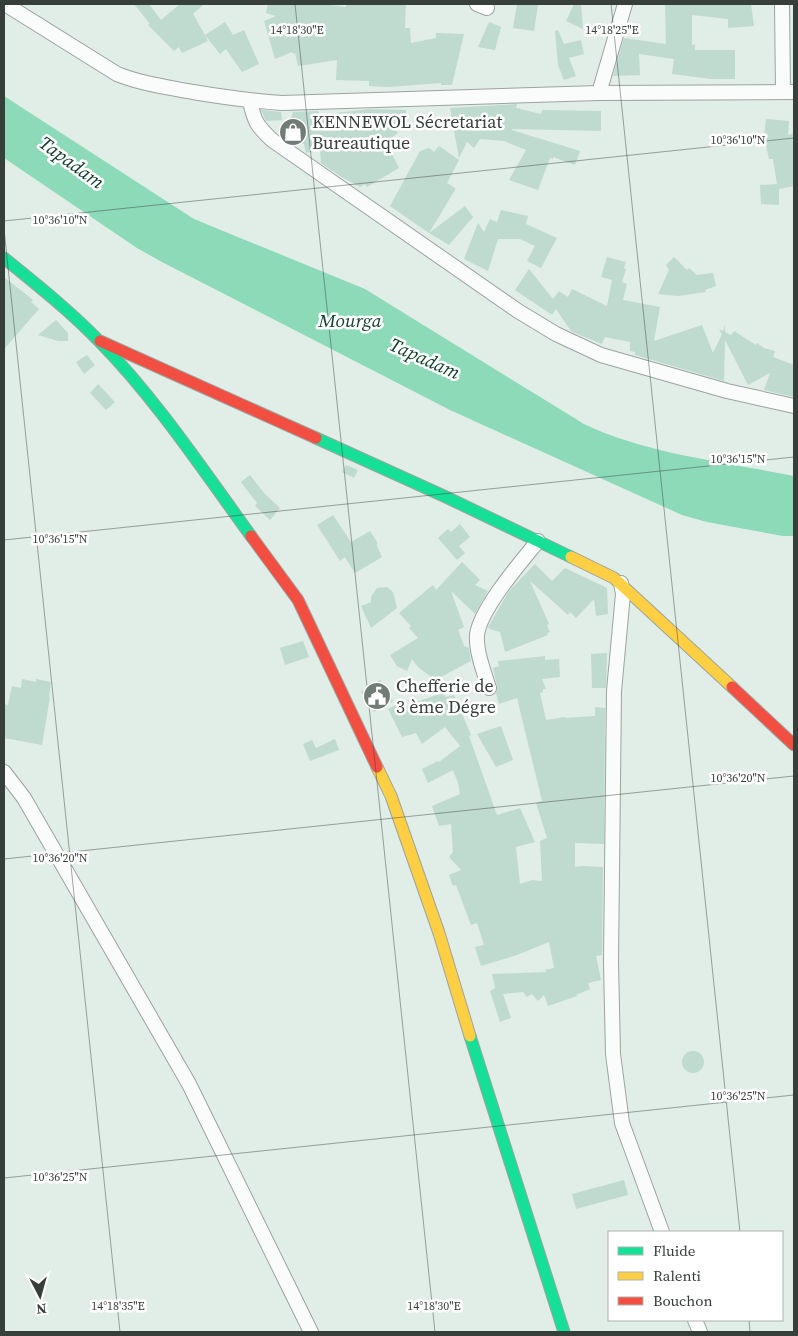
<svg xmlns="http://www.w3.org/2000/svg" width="798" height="1336" viewBox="0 0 798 1336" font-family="'Source Serif 4',serif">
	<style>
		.water { fill: #8cdab8 }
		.building { fill: #bfdace }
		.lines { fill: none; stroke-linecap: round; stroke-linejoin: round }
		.street-casing { stroke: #9ba49f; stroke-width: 16 }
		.fast-casing { stroke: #9ba49f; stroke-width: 13 }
		.slow-casing { stroke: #9ba49f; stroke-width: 13 }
		.jam-casing { stroke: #9ba49f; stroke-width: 13 }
		.street { stroke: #fafcfb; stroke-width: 14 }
		.fast { stroke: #16e098; stroke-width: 11 }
		.slow { stroke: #ffcf43; stroke-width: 11 }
		.jam { stroke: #f24e42; stroke-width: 11 }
		.ticks { fill: none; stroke: #373f3b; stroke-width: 1; stroke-opacity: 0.45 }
		.labels { text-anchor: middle; stroke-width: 5; stroke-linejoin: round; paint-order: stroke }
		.poi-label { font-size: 18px; fill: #373f3b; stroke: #fff; text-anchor: start }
		.water-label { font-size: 19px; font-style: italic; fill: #0f3e2b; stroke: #fff }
		.ticks-label { font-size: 12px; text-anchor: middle; fill: #373f3b; stroke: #fff; stroke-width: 5; stroke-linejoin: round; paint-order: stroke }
	</style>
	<rect width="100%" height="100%" fill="#e1ede7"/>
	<path class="water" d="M4 96 194 219 365 289 584 424C647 454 725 462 794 476V536H783L707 522 682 515 450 410 160 261 137 248 4 158Z"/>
	<path class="building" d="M134 4H149L161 20 180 4H204L193 14 205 35 225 22 233 35 244 30 259 64 242 72 226 49 220 54 205 35 208 41 182 53 179 47 174 51 148 25 150 24Z
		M268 4H323L346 7V4H406L405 28H410L411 43 436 38V33L464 34 452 85H441V83L388 87 369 86V81L336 80 337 60 298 66 295 53 293 54 292 52 275 59 264 21 276 16 266 13Z
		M517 4 538 5 534 31 513 28Z
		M574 4H581L583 29 566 21Z
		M665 4H751L754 26 728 28V19L692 15V45L695 44V50H735V79H711L672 74 674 59 639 54 640 75 613 76 624 38 666 44Z
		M489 22 501 27 495 50 478 47Z
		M558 30 564 44 581 40 584 54 569 58 576 76 564 80 558 65 555 31Z
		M517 104 516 108 541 114 542 110 601 111V131L512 129V130L580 151 575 165 553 157V159L550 158 538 190 509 180 526 150 504 141 480 139 474 148 467 142 459 158 450 108Z
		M370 109 406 110 408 126H392L398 133 386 142 399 168 367 187 365 184 360 187 340 176 321 163 320 150 306 153 304 144 285 137 293 112 318 111 319 115Z
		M261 110 281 112 282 120 266 121Z
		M766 119 789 121 788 135 794 133V186L779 189V205L761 204 760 185 777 184 773 159H769L764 136Z
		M439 146 459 160 447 183 455 188V190L429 233 390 206 420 151 429 148 434 152Z
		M465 206 473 217 449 245 429 233Z
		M501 210 528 216 526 224 557 238 541 268 527 261 535 246 520 239H498L488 271 464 259 478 223 484 232 490 219 497 222Z
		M607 257 626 262 624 268 626 269 622 282 627 284 623 300 660 307 654 341 702 325 713 353 722 334 719 329 723 331 725 325V332L731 335 734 331 756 345 757 343 764 348 775 351 773 357 794 365V397L764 390 770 373 748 385 725 340 724 381 635 355V352L630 351V342L605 337 602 344 582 336 571 331 556 309 552 315 515 290 529 269 553 299 559 291 568 297 572 289 607 306 612 280 601 277Z
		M674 257 687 270 689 268 697 275 713 273 716 286 705 290 706 292 678 296 658 294 669 270 666 265Z
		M4 277 33 300 31 302 39 309 5 348Z
		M56 320 68 333V341H58L38 335Z
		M87 355 95 365 84 374 76 362Z
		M98 384 115 402 106 410 90 393Z
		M346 465 358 470 354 478 342 472Z
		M250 475 264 493 280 508 270 520 255 506 257 503 241 482Z
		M333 515 351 542 370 531 377 542V546L382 557 355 573 345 557 340 561 317 525Z
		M460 524 470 537 459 546 465 553 457 560 438 538 448 529 451 532Z
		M462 562 480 580 475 585 488 591 475 614 451 591 464 627 458 630 464 646 469 648 471 661 435 680 418 667 412 659 407 671 397 666 390 655 418 638 409 628 411 626 399 613 433 585 436 590Z
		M535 564 552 581 565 568 607 588 608 614 596 616 594 599 576 618 570 612 568 615 530 581 549 624 547 625 550 632 547 633 548 635 505 652 500 632 490 629 488 627 509 591Z
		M387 587 393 592 397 608 371 628 361 606 371 602V597L377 588Z
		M303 641 309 657 285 665 280 648Z
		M607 653 606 688H592L591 654Z
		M545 656V660L559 659 560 677 542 679 546 689H543V692L540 693 546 720 565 717V718L595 716V707L605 708 604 844 575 843V867L582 866 603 867 602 955 596 956 601 980 588 983 590 989 576 995 577 996 548 1006 544 995 538 1001 532 994 527 997 523 992 503 994 511 1018 500 1022 490 991 495 988 492 974 546 972 545 970 554 968 549 942 517 955 481 966 475 947 484 945 477 923 471 925 456 885 453 886 449 875 461 870 449 857 453 852 451 824 439 826 432 806 460 794 458 783 453 770 428 783 422 769 438 761 439 762 460 746 445 727 422 744 416 733 402 737 388 709 400 703 403 709 416 702 445 692V697L454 695 471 735 469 736 497 815 520 808 535 842 516 847 520 884 532 880 542 881 540 841 547 838 536 803 542 801 517 698 499 704 496 693 497 686 493 668 499 666 498 661Z
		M22 679 36 682V679L51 682 49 697H50L42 745 4 738V704L8 705 12 686 21 688Z
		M380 680 393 701 374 712 361 692Z
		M478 682 483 694 478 695 474 683Z
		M501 726 513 760 496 767 477 734Z
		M335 739 339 750 310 761 303 744 312 740 316 748Z
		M682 1062a11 11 0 1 1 22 0a11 11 0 1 1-22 0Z
		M624 1180 628 1195 576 1209 572 1194Z"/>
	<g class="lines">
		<g class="street-casing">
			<path id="street" d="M5 4 117 74C142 84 167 87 193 92 223 97 252 101 282 103L599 93 794 92
				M477 4 487 8
				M782 4 783 92
				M599 93 625 4
				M250 101C254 121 257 126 272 140L518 311 556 334 601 355 727 391 794 406
				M621 583 623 594 614 691 611 962 613 1054 622 1123 662 1232
				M489 688C484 672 476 652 477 635 480 609 521 562 538 541
				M4 772 24 798 189 1084 311 1332
				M695 1320 700 1332"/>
		</g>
		<g class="fast-casing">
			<path id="fast" d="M4 258C36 284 70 311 99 341 156 399 203 470 251 536
				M316 438 446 497 571 557
				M470 1036 564 1332"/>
		</g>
		<g class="slow-casing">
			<path id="slow" d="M571 557 614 578 732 687
				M377 767 391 796 439 933 470 1036"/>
		</g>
		<g class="jam-casing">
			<path id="jam" d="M100 341 316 438
				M251 536 298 600 377 767
				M732 687 794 745"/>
		</g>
		<use href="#street" class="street"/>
		<use href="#fast" class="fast"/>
		<use href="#slow" class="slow"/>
		<use href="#jam" class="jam"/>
	</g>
	<path class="ticks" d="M295 4 435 1332M611 4 740 1232M4 221 794 138M4 229 120 1332M4 540 794 457M4 859 794 776M4 1178 794 1095M749 1320 750 1332"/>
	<defs>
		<g id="shop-disc" transform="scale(1.4375)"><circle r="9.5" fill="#727c77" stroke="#fff"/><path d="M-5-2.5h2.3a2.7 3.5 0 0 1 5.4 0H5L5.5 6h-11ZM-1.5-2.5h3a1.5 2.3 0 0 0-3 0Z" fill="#fff"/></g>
		<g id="civic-disc" transform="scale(1.4375)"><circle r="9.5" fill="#727c77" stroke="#fff"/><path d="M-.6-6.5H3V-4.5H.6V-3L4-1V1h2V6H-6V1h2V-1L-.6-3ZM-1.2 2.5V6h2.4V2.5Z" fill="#fff"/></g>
	</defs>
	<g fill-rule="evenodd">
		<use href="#shop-disc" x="293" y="132"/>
		<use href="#civic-disc" x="377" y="696"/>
	</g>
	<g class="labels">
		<g class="poi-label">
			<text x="312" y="128">KENNEWOL Sécretariat<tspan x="312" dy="21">Bureautique</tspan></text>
			<text x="396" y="692">Chefferie de<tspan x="396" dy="21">3 ème Dégre</tspan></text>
		</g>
		<g class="water-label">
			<text transform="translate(72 162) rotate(36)" y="7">Tapadam</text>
			<text x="350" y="327">Mourga</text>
			<text transform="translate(425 358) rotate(24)" y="7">Tapadam</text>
		</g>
	</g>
	<g class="ticks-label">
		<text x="297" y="34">14°18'30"E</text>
		<text x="612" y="34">14°18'25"E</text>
		<text x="738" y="144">10°36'10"N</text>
		<text x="60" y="224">10°36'10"N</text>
		<text x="738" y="463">10°36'15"N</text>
		<text x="60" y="543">10°36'15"N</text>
		<text x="738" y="782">10°36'20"N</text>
		<text x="60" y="862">10°36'20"N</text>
		<text x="738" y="1100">10°36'25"N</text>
		<text x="60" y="1181">10°36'25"N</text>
		<text x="118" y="1310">14°18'35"E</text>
		<text x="434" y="1310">14°18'30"E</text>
	</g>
	<rect width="798" height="1336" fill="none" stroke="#373f3b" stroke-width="10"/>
	<rect x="608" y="1231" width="175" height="90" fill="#ffffff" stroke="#afb2b1"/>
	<rect x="618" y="1247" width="25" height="8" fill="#16e098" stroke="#afb2b1"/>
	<text x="653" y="1256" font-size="15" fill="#373f3b">Fluide</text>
	<rect x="618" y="1272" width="25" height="8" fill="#ffcf43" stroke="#afb2b1"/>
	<text x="653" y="1281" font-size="15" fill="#373f3b">Ralenti</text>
	<rect x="618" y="1297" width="25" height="8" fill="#f24e42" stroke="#afb2b1"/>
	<text x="653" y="1306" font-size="15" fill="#373f3b">Bouchon</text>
	<g transform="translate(40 1296) rotate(174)" stroke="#ffffff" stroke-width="4" paint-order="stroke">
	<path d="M0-4L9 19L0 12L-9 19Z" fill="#373f3b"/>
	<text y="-8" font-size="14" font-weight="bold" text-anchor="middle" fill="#373f3b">N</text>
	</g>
</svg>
